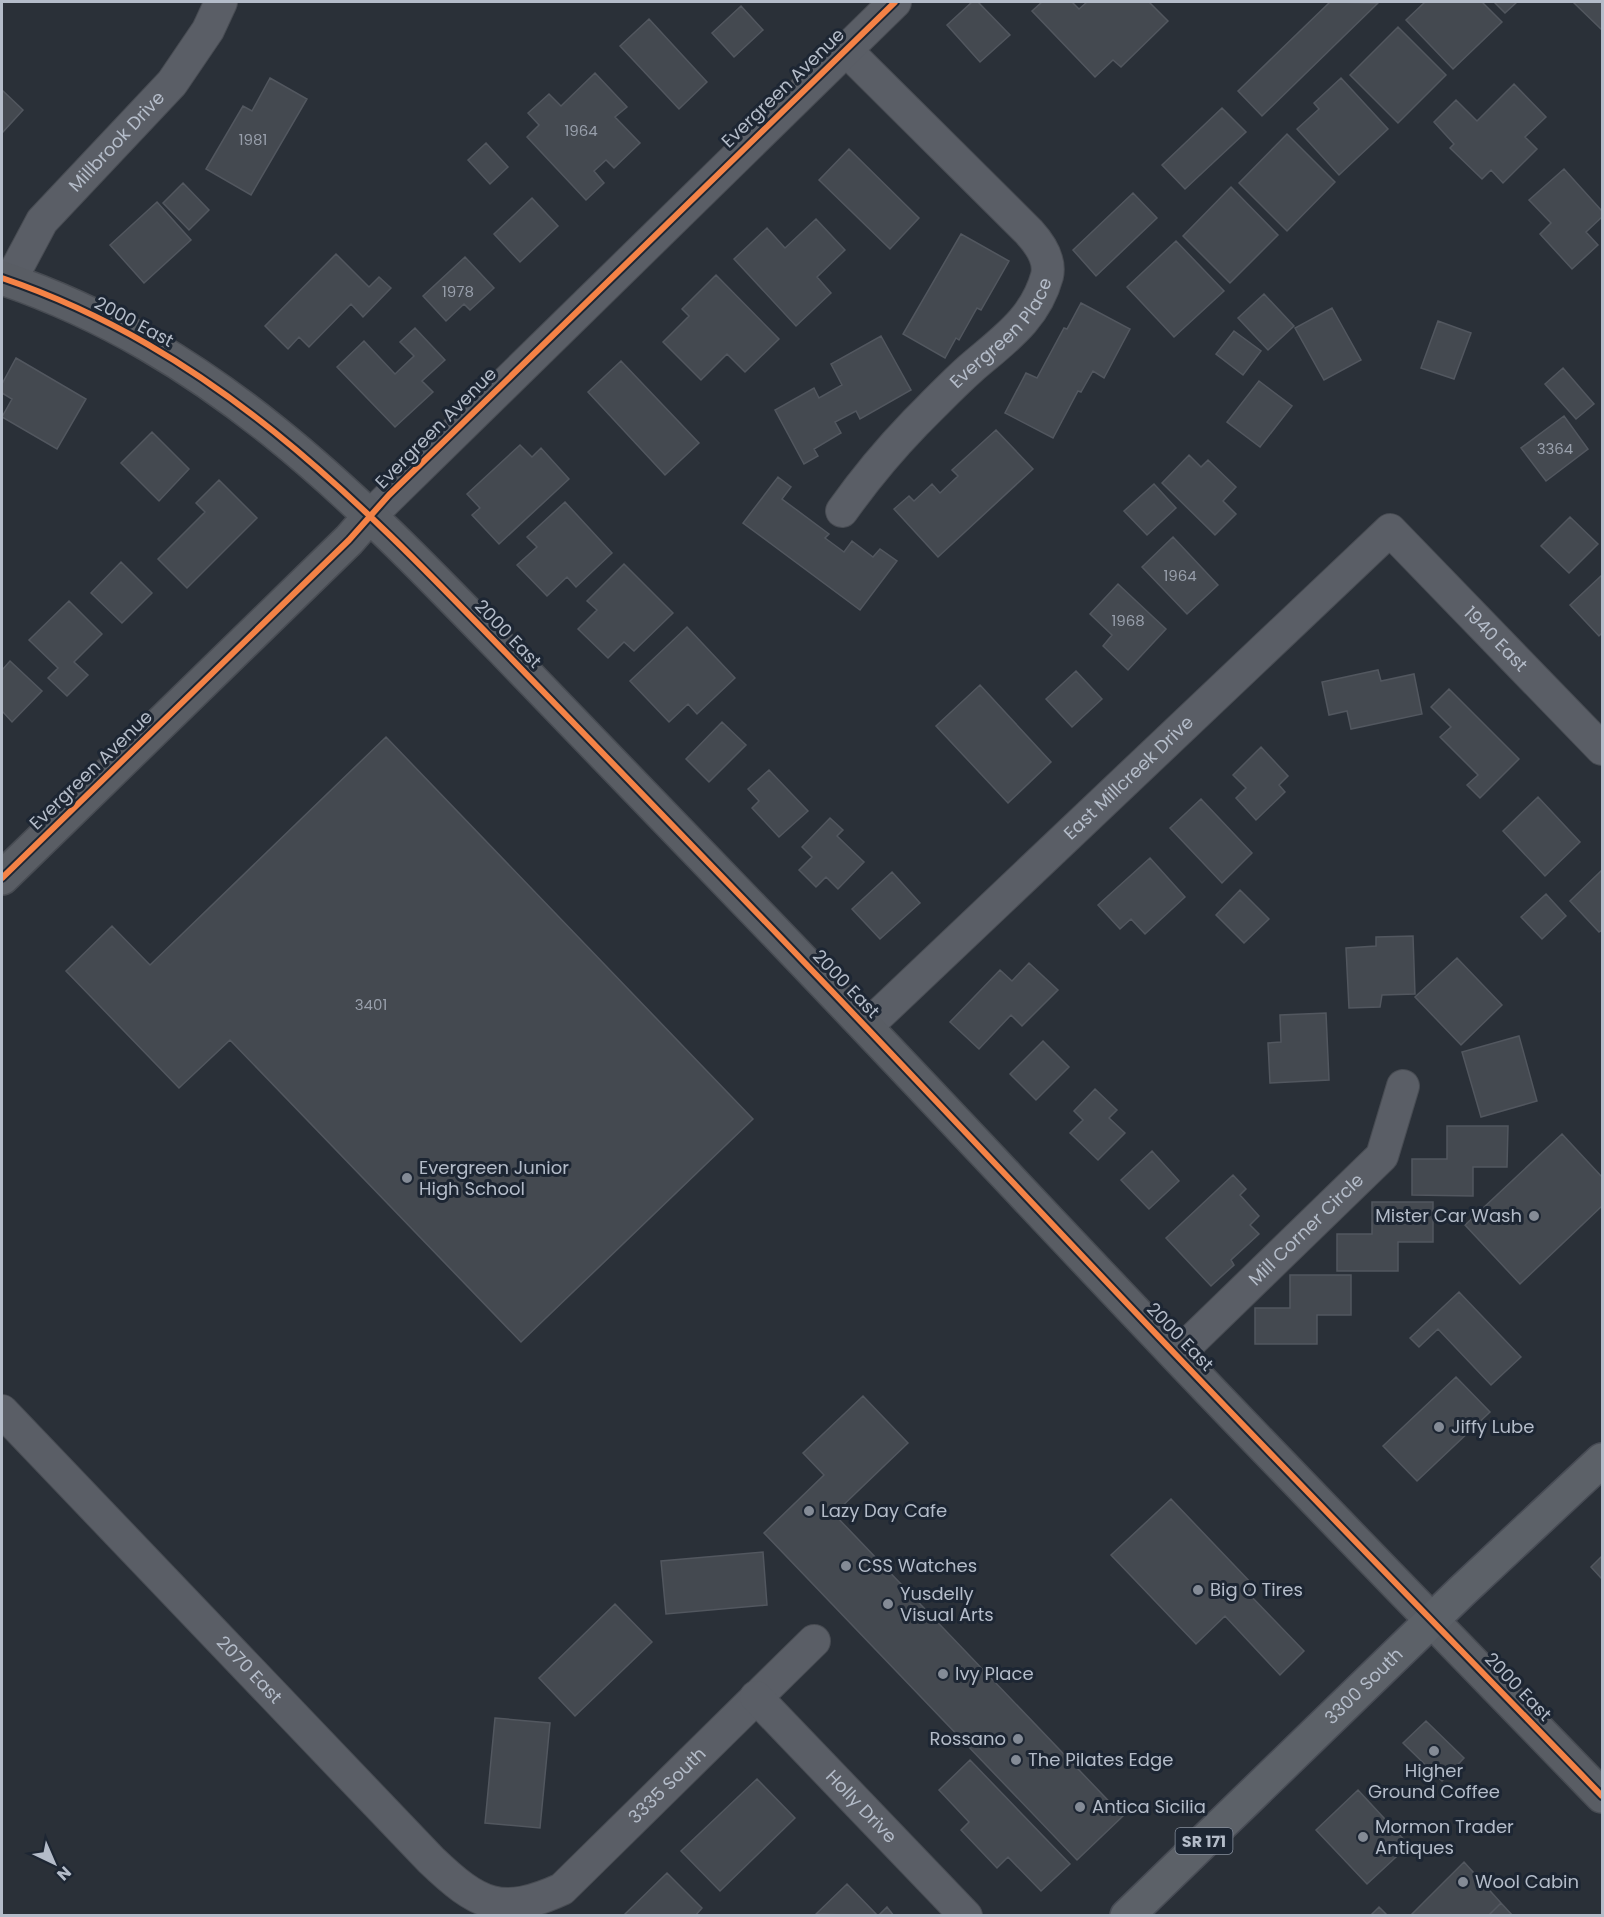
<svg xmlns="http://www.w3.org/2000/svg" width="1604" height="1917" viewBox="0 0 1604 1917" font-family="Poppins,sans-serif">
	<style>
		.building { fill: #444950; stroke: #52575f; stroke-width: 1.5 }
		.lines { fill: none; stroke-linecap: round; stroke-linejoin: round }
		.street-casing { stroke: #484c53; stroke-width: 34 }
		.secondary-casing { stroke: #484c53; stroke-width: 36 }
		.primary-casing { stroke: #484c55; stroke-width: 36 }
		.street { stroke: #5a5e66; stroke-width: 32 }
		.secondary { stroke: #595d64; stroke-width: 33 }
		.primary { stroke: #5c6168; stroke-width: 33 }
		.cycleway-casing { stroke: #1d2633; stroke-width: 10 }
		.cycleway { stroke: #f48246; stroke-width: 6 }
		.poi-dot { fill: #848b96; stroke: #1d2633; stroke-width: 2 }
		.labels { text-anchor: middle; stroke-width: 6; stroke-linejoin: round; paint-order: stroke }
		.number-label { font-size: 15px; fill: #989fab }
		.shield { fill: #1d2633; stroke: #878f9c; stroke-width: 1.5 }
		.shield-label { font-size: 16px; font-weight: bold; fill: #b4bcc9 }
		.street-label { font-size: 18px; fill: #b4bcc9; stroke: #1d2633 }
		.poi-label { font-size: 18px; fill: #b4bcc9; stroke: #1d2633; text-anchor: start }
	</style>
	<rect width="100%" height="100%" fill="#2a3038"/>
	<path class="building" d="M972 2H978L1010 35 980 62 947 25Z
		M1042 2H1072L1079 9 1087 2H1149L1168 21 1121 67 1113 60 1095 77 1032 11Z
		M1330 2 1378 3 1262 116 1238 91Z
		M1425 2H1482L1502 22 1453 69 1406 20Z
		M1494 2H1517L1505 13Z
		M1573 2H1602V30Z
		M741 6 763 30 734 57 712 33Z
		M649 19 707 82 679 109 620 46Z
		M1398 27 1446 75 1398 123 1350 75Z
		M595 73 627 107 615 117 640 143 614 168 606 160 594 171 604 183 586 200 527 137 539 125 528 113 549 94 561 106Z
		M270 78 307 99 251 195 206 169 243 106 252 111Z
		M1341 78 1388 129 1339 175 1297 129 1319 109 1314 103Z
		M1514 84 1546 117 1525 137 1537 149 1503 183 1491 170 1482 179 1450 148 1454 144 1434 122 1456 100 1477 121Z
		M2 90 23 110 2 133Z
		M1222 108 1246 132 1185 189 1162 165Z
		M1287 134 1335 182 1287 231 1239 183Z
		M486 143 508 167 490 184 468 160Z
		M849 149 919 218 890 249 819 180Z
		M1564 169 1602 211V217L1586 232 1598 245 1572 269 1540 234 1551 223 1529 200Z
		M183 183 209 210 189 230 163 203Z
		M1231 187 1278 235 1230 283 1183 236Z
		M1133 193 1157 218 1096 276 1073 250Z
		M532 198 558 226 520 262 494 234Z
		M157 202 191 240 144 283 110 245Z
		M816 219 845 250 817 277 831 293 796 326 734 259 767 228 785 248Z
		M961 234 1009 261 981 310 977 308 959 340 956 338 945 358 903 334Z
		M1176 241 1224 291 1174 337 1127 287Z
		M336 254 369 287 379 277 391 288 363 317 351 304 309 347 299 337 288 349 265 326Z
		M465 257 494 288 470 310 464 304 446 321 423 296Z
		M716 275 779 339 745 372 727 354 701 380 663 342 689 316 682 309Z
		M1264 294 1294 326 1268 350 1238 318Z
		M1081 303 1130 329 1104 378 1093 371 1081 392 1078 391 1053 438 1005 413 1026 373 1037 378 1064 328 1067 329Z
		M1332 308 1361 360 1324 380 1295 328Z
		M1438 321 1471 333 1454 379 1421 368Z
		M415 328 445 360 422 381 433 392 395 427 337 367 364 341 395 374 414 356 400 342Z
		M1234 331 1261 351 1243 375 1216 354Z
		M881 336 911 390 860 419 856 411 835 422 841 433 814 449 818 456 804 464 775 410 814 388 819 398 842 385 831 364Z
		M16 358 86 399 57 449 2 417 12 399 2 393V384Z
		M621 361 699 443 665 475 588 392Z
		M1563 368 1594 404 1576 419 1545 384Z
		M1259 381 1292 406 1260 447 1227 422Z
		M1564 416 1588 449 1546 481 1521 448Z
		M996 430 1033 469 938 557 894 509 909 496 914 501 932 484 940 493 958 476 952 470Z
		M152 432 189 469 159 501 121 463Z
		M520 445 532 457 541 448 569 479 499 544 472 515 480 508 467 494Z
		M1189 455 1201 467 1208 460 1236 487 1223 501 1236 514 1215 535 1162 483Z
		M778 477 791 487 782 499 829 534 825 538 844 552 852 541 873 557 880 549 897 561 860 610 743 523Z
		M219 480 257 518 187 588 158 559 205 512 196 503Z
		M1154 484 1176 508 1147 535 1124 511Z
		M565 502 612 553 576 587 567 577 547 596 517 565 537 547 527 537Z
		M1570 517 1598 544 1569 573 1541 546Z
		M1173 537 1218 585 1187 614 1142 567Z
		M121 562 152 593 122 623 91 593Z
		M624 564 673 613 634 651 624 642 608 658 578 629 597 610 587 601Z
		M1602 575V633L1599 636 1570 605Z
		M1118 584 1166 629 1128 670 1103 646 1112 635 1090 614Z
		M69 601 102 634 74 662 88 675 67 696 48 678 58 668 29 640Z
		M687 627 735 678 697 714 688 704 669 722 630 681Z
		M10 661 42 691 12 722 2 711V670Z
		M1378 670 1381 681 1414 674 1422 714 1351 729 1347 711 1329 715 1322 682Z
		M1076 671 1102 699 1072 727 1046 699Z
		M980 685 1051 762 1008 803 936 726Z
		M1449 689 1519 759 1480 798 1467 785 1478 775 1440 737 1451 727 1431 707Z
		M722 722 746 745 709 782 686 759Z
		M386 737 753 1119 521 1342 230 1040 179 1088 66 971 112 926 150 965Z
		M1261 747 1288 776 1279 785 1285 792 1256 820 1236 798 1246 788 1233 775Z
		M769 770 808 811 779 837 752 808 759 801 748 789Z
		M1538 797 1580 842 1545 876 1503 831Z
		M1201 799 1252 853 1222 883 1170 828Z
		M830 818 843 830 837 836 864 862 838 889 826 877 816 887 799 870 812 857 802 847Z
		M1150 858 1185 897 1145 934 1131 919 1120 929 1098 905Z
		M1602 870V930L1599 932 1570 901Z
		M892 872 920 903 880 939 852 909Z
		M1240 890 1269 919 1244 943 1216 915Z
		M1546 894 1566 916 1542 939 1521 917Z
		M1413 936 1415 994 1382 995 1380 1007 1349 1008 1346 948 1376 946V937Z
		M1457 958 1502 1005 1461 1045 1415 997Z
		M1029 963 1058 990 1022 1026 1011 1015 979 1049 950 1022 1000 970 1012 981Z
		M1326 1013 1329 1080 1270 1083 1268 1043 1281 1042 1280 1015Z
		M1519 1036 1537 1101 1481 1117 1462 1052Z
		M1043 1041 1069 1067 1036 1100 1010 1074Z
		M1095 1089 1117 1110 1109 1118 1125 1133 1098 1160 1070 1133 1083 1120 1074 1111Z
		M1447 1126H1508L1507 1167H1473V1196L1412 1195V1159H1447Z
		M1562 1134 1602 1177V1206L1520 1284 1465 1225Z
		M1152 1151 1179 1181 1149 1209 1121 1180Z
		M1233 1175 1246 1189 1240 1195 1259 1216 1250 1225 1259 1234 1231 1260 1234 1265 1211 1286 1166 1238Z
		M1372 1202H1433V1242H1398V1271H1337V1234H1372Z
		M1290 1275H1351V1315H1317V1344H1255V1308H1290Z
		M1459 1292 1521 1357 1491 1385 1438 1329 1419 1347 1410 1338Z
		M1456 1377 1490 1412 1417 1481 1383 1446Z
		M863 1396 908 1443 834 1514 1123 1816 1077 1860 764 1533 824 1475 803 1453Z
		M1171 1499 1254 1586 1248 1593 1304 1651 1280 1675 1225 1616 1196 1644 1111 1555Z
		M763 1552 767 1605 666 1614 661 1561Z
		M1602 1556V1579L1591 1567Z
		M615 1604 652 1642 575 1716 539 1678Z
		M495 1718 550 1723 540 1828 485 1823Z
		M1426 1721 1464 1758 1442 1781 1403 1743Z
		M970 1760 1070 1864 1041 1891 1008 1857 997 1868 961 1830 969 1822 939 1790Z
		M757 1779 795 1818 720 1891 681 1851Z
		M1358 1790 1409 1845 1367 1884 1316 1830Z
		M1464 1862 1501 1903 1488 1916H1410Z
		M667 1873 702 1908 695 1916H623Z
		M847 1884 878 1916 816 1914Z
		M1501 1903 1513 1916H1488Z
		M887 1907 894 1916H878Z
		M1379 1907 1388 1916H1370Z"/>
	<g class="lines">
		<g class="street-casing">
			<g id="street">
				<path id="s1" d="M10 281 42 221 172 83 208 30 221 2"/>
				<path id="s2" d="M842 511C864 480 888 451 915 423 933 405 951 386 970 369 1002 341 1035 320 1047 276 1051 259 1039 243 1029 232L844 48"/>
				<path d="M370 516 895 2"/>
				<path id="s3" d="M866 1027 1390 530 1602 749"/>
				<path id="s4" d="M1177 1355 1382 1156 1403 1086"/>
				<path id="s5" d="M2 1411 431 1860C478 1905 501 1917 562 1889L814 1641"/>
				<path id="s6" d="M756 1697 966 1916"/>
			</g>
		</g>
		<g class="secondary-casing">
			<path id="secondary" d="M2 278C214 350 355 497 506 653 589 739 671 825 754 910 896 1057 1035 1207 1176 1355 1317 1503 1460 1649 1602 1796
				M2 878 349 540 370 516"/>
		</g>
		<g class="primary-casing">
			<g id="primary">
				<path id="s7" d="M1127 1916 1462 1591 1602 1460"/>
			</g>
		</g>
		<use href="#street" class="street"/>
		<use href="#secondary" class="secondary"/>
		<use href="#primary" class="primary"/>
		<g class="cycleway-casing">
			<path id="cycleway" d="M2 278C214 350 355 497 506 653 589 739 671 825 754 910 896 1057 1035 1207 1176 1355 1317 1503 1460 1649 1602 1796
				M2 878 349 540 389 495 895 2"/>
		</g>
		<use href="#cycleway" class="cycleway"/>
	</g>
	<g class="poi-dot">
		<circle cx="407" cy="1178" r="6"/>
		<circle cx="1534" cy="1216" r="6"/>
		<circle cx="1439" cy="1427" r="6"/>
		<circle cx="809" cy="1511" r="6"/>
		<circle cx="846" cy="1566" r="6"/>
		<circle cx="1198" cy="1590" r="6"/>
		<circle cx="888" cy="1604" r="6"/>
		<circle cx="943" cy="1674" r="6"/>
		<circle cx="1018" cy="1739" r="6"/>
		<circle cx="1434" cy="1751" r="6"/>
		<circle cx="1016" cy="1760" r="6"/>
		<circle cx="1080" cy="1807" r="6"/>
		<circle cx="1363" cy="1837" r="6"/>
		<circle cx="1463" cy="1882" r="6"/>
	</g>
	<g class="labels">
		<g class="number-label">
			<text x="581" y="136">1964</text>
			<text x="253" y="145">1981</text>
			<text x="458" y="297">1978</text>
			<text x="1555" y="454">3364</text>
			<text x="1180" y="581">1964</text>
			<text x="1128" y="626">1968</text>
			<text x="371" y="1010">3401</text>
		</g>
		<rect class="shield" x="1175.5" y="1828" width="57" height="26" rx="4.5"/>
		<g class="shield-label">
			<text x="1204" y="1847">SR 171</text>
		</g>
		<g class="street-label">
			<text transform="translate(783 88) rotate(-44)" y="6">Evergreen Avenue</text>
			<text dy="6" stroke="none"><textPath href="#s1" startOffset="177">Millbrook Drive</textPath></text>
			<text transform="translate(134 322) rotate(28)" y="6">2000 East</text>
			<text dy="6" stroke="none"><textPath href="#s2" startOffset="240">Evergreen Place</textPath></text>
			<text transform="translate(436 428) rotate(-45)" y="6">Evergreen Avenue</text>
			<text transform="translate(508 634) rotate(46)" y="6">2000 East</text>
			<text dy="6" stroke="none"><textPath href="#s3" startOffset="874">1940 East</textPath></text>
			<text transform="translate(91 770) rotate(-44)" y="6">Evergreen Avenue</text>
			<text dy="6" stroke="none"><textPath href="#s3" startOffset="362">East Millcreek Drive</textPath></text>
			<text transform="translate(846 984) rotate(46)" y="6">2000 East</text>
			<text dy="6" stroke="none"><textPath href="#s4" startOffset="180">Mill Corner Circle</textPath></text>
			<text transform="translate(1180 1337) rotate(46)" y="6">2000 East</text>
			<text dy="6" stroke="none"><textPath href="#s5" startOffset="358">2070 East</textPath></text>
			<text dy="6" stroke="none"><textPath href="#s7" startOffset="330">3300 South</textPath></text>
			<text transform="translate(1518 1687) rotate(46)" y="6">2000 East</text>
			<text dy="6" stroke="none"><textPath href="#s5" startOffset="916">3335 South</textPath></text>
			<text dy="6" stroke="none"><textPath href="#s6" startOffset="152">Holly Drive</textPath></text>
		</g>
		<g class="poi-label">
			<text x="419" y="1174">Evergreen Junior<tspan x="419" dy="21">High School</tspan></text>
			<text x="1522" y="1222" text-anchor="end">Mister Car Wash</text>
			<text x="1451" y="1433">Jiffy Lube</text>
			<text x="821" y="1517">Lazy Day Cafe</text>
			<text x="858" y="1572">CSS Watches</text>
			<text x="1210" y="1596">Big O Tires</text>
			<text x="900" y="1600">Yusdelly<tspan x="900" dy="21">Visual Arts</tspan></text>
			<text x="955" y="1680">Ivy Place</text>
			<text x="1006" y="1745" text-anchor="end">Rossano</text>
			<text x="1028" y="1766">The Pilates Edge</text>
			<text x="1434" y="1777" text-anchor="middle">Higher<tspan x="1434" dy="21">Ground Coffee</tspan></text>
			<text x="1092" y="1813">Antica Sicilia</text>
			<text x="1375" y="1833">Mormon Trader<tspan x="1375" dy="21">Antiques</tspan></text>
			<text x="1475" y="1888">Wool Cabin</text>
		</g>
	</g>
	<rect width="1604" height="1917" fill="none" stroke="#b4bcc9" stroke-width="6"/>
	<g transform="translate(54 1863) rotate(136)" stroke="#1d2633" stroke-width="4.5" paint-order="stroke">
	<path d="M0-4.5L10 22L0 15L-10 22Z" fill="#b4bcc9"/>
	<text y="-9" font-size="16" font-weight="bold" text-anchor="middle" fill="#b4bcc9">N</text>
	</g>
</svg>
